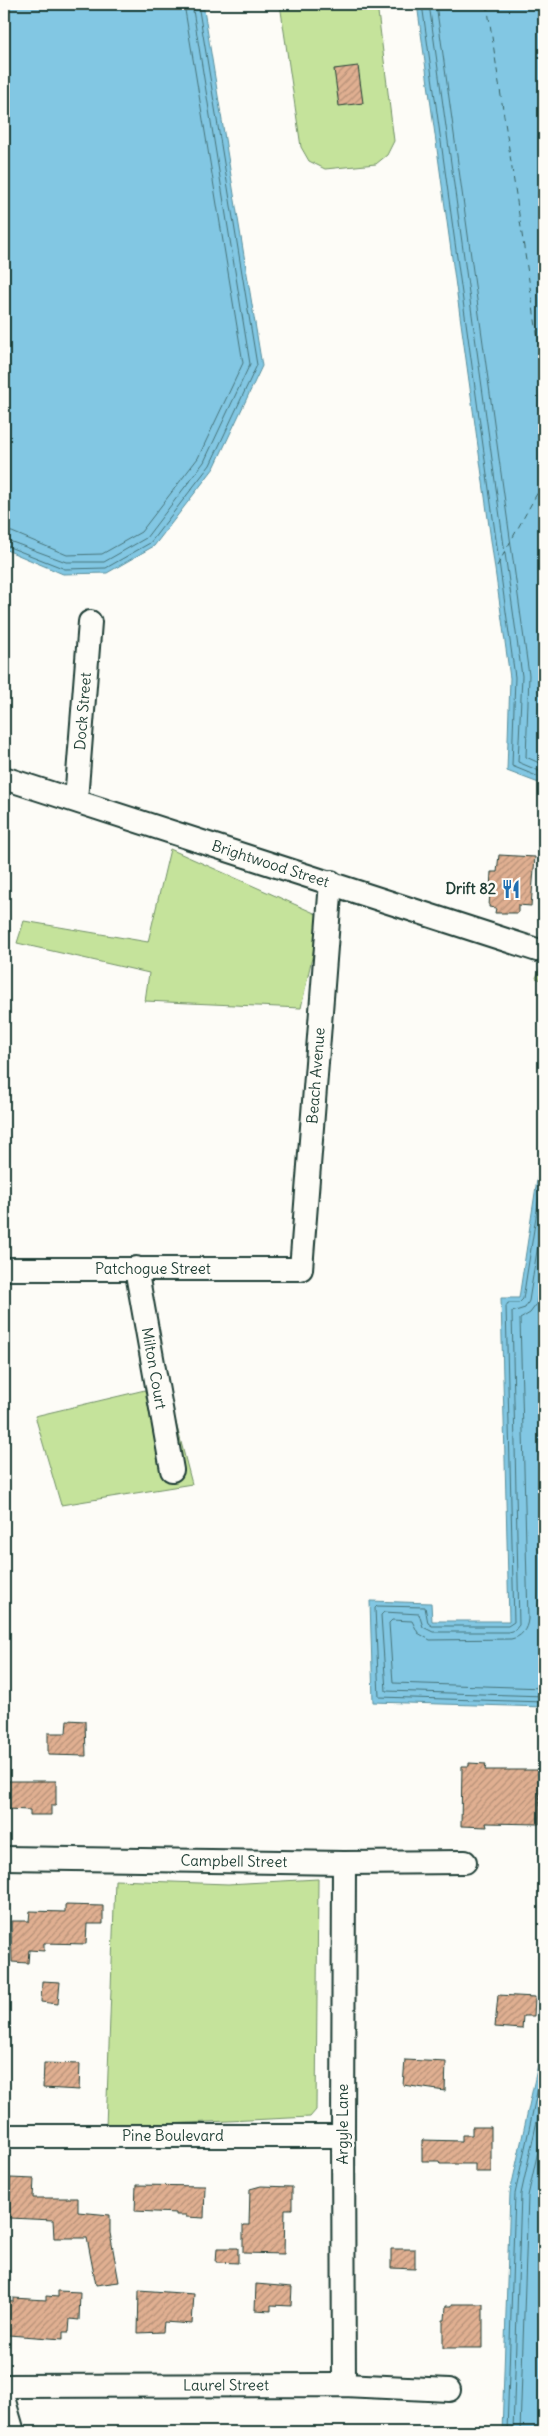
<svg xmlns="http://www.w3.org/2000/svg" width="548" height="2436" viewBox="0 0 548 2436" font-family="Delius,sans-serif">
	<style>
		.green { fill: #c5e39b; stroke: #729068 }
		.water { fill: #82c7e3; stroke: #5a909d }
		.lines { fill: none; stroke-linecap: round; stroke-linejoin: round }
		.shore { stroke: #47747a; stroke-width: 1 }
		.ferry { stroke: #386060; stroke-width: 1; stroke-dasharray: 6 5; stroke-linecap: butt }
		.building { fill: url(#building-hatch); stroke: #1f3d34 }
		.street-casing { stroke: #1f3d34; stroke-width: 26 }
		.street { stroke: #fdfcf7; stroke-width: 22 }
		.labels { text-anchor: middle; stroke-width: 5; stroke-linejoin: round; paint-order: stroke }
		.street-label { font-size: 15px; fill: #1f3d34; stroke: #fdfcf7 }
		.poi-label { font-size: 15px; font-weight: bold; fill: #1f3d34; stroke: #fdfcf7; text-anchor: end }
	</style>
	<defs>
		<pattern id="building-hatch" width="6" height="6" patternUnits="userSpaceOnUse" patternTransform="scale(1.25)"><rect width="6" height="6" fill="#e0af91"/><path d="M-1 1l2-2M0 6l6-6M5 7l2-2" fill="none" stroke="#b59077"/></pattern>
	</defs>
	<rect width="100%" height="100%" fill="#fdfcf7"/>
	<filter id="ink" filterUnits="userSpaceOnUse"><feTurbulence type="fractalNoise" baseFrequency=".02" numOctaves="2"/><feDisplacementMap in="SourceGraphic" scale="10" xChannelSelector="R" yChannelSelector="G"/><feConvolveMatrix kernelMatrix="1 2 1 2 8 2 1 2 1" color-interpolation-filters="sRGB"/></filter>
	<g filter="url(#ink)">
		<path class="green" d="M280 4H377L394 141 387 155 376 164 325 169 309 161 301 147Z
			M170 849 321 916 301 1008 145 1001 149 973 17 943 24 921 148 942Z
			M544 958V981L536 978Z
			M166 1385 192 1484 61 1505 35 1416Z
			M318 1879 316 2110 310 2117 106 2127 115 1880 228 1884Z"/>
		<path class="water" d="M4 4H203L262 366 214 468 154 546 107 573 63 574 4 549Z
			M417 4H544V785L507 771 510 678Z
			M544 1134V1707L373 1702 370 1601 431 1603 432 1621H509L501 1298H519Z
			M544 2037V2432H502L510 2193Z"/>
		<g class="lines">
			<path class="shore" d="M422 4 515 677 512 766 544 779
				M429 4 522 676 518 762 544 773
				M436 4 529 675 526 757 544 765
				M4 531 12 532 67 555 102 554 141 532 198 458 243 363 184 4
				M4 539 66 562H104L146 538 204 462 250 364 192 4
				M4 545 65 569 106 568 150 543 210 465 257 365 198 4
				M544 1166 523 1299 519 1303H508L506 1306 514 1622 508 1626H432L428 1623 425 1607 377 1606 375 1608 379 1697 544 1702
				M544 1207 529 1301 525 1308 512 1312 519 1625 515 1630 508 1632H433L423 1627 419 1614 384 1612 381 1615 386 1691 544 1696
				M544 1256 536 1305 530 1313 520 1319 528 1619C527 1630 521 1637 511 1639L430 1640 418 1633 412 1621 392 1620 389 1623 393 1683 544 1688
				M507 2432 515 2194 544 2060
				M513 2432 521 2194 544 2089
				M520 2432 528 2196 544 2124"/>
			<path class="ferry" d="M487 4 544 379
				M497 566 544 481"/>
		</g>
		<path class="building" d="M358 66 363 103 339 106 334 69Z
			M499 855 535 857 531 906 518 905V913H495L496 908 489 907 491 872H497Z
			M67 1720 85 1721 86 1756 48 1755V1733H66Z
			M469 1763 486 1764 485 1770H540L539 1824 486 1823 487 1827 461 1826 462 1766H469Z
			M4 1781H56V1806H51V1815H30V1810L4 1809Z
			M65 1905 103 1906V1924H87L86 1944 44 1943V1951L29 1950 28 1963 12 1962 11 1921H29L30 1911 65 1912Z
			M42 1981 60 1982 58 2004 41 2002Z
			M498 1995 535 1997 534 2016H523L522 2029 495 2027Z
			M405 2060 446 2062 445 2091 403 2085Z
			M44 2063 80 2064 79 2090 43 2088Z
			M472 2127H491V2172H475V2164H440L439 2161H422V2140L462 2141V2135H472Z
			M10 2178 34 2179 33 2198H78V2212L110 2215V2233L119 2282 96 2285 87 2238H54L53 2220 9 2218Z
			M136 2185 205 2186 204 2218 186 2217V2215H176V2213L135 2211Z
			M261 2186 292 2187V2209H285L284 2254 243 2253V2225H249L250 2189Z
			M217 2248H238V2263L216 2262Z
			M391 2249H415V2269L391 2268Z
			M256 2284 292 2287 291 2306 271 2305V2311L255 2310Z
			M139 2290 194 2294 192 2324 164 2322 163 2332 138 2333Z
			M58 2291 80 2292 79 2320 70 2319 69 2332H63V2339L8 2335V2331H4V2301L13 2302V2298L46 2300V2296L58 2297Z
			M452 2304H483V2348H443V2320H445L446 2306H452Z"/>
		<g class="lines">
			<g class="street-casing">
				<g id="street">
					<path id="s1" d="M4 778 537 950"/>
					<path id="s2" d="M76 800 90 622"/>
					<path id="s3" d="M136 1268 172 1470"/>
					<path id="s4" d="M4 1269H301L331 882"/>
					<path id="s5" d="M4 1858 344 1863 465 1862"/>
					<path d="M344 1863 343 2136 344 2385"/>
					<path id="s6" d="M4 2136H343"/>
					<path id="s7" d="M4 2386 344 2385 449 2390"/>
					<path d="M4 2401 13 2432"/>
				</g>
			</g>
			<use href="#street" class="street"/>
		</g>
	</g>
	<defs>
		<g id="restaurant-bare" transform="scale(1.5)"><path d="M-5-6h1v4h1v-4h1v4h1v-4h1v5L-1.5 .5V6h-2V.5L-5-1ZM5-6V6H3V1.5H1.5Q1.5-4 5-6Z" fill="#1f6fb2" stroke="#fdfcf7" stroke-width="2.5" paint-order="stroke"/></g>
	</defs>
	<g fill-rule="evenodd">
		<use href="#restaurant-bare" x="511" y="889"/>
	</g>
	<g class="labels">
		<g class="street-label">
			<text dy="5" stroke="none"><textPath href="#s2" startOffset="89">Dock Street</textPath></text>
			<text dy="5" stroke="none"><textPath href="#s1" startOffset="280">Brightwood Street</textPath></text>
			<text dy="5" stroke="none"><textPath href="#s4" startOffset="491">Beach Avenue</textPath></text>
			<text dy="5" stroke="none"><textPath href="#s4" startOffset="149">Patchogue Street</textPath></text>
			<text dy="5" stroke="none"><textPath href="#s3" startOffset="102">Milton Court</textPath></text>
			<text dy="5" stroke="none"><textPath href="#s5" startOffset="230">Campbell Street</textPath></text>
			<text transform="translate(343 2124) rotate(-90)" y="5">Argyle Lane</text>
			<text dy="5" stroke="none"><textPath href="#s6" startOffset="169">Pine Boulevard</textPath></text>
			<text dy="5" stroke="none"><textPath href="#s7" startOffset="222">Laurel Street</textPath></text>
		</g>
		<g class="poi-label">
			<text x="496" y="894">Drift 82</text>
		</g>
	</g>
	<rect width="548" height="2436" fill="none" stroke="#fdfcf7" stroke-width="20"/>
	<rect x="10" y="10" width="528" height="2416" fill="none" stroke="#1f3d34" stroke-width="2" filter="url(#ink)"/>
</svg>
